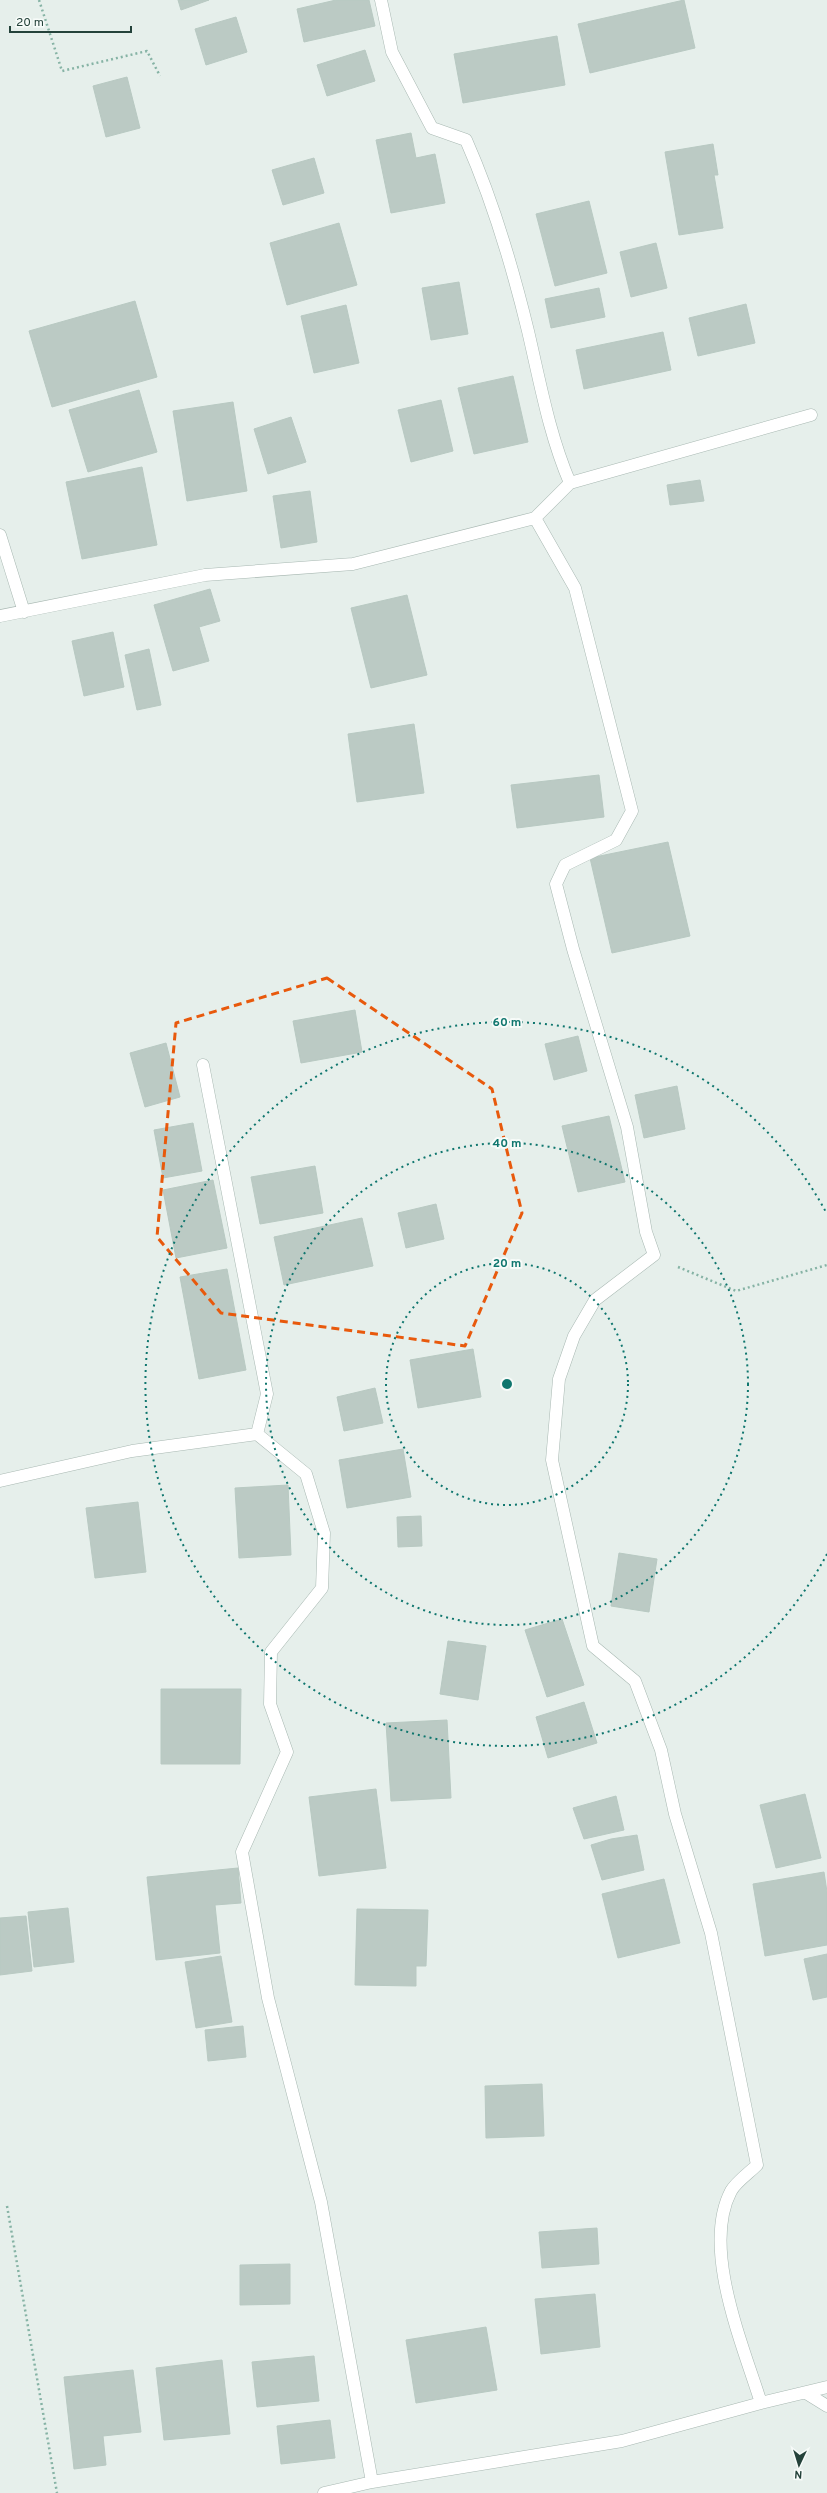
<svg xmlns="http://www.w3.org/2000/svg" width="827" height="2493" viewBox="0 0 827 2493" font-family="Overpass,sans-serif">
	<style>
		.building { fill: #bbcac4; stroke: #b8c9c2 }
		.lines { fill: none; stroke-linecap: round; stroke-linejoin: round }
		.minor-casing { stroke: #a8b8b2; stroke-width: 13 }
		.path { stroke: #86b3a5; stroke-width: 2.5; stroke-dasharray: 2 3; stroke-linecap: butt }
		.minor { stroke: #fff; stroke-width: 12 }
		.marked { fill: none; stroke: #e8590c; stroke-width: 3; stroke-dasharray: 8 5; stroke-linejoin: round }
		.ring { fill: none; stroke: #0f766e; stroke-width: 2; stroke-dasharray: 2 4 }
		.centre { fill: #0f766e; stroke: #f7fbf9; stroke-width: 2 }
		.ring-label { font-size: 12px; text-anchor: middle; font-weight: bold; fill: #0f766e; stroke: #f7fbf9; stroke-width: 4; stroke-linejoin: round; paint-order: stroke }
	</style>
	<rect width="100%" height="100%" fill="#e6efeb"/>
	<path class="building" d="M178 0H209L181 10Z
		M336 0H369L375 26 304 42 297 9Z
		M684 0 695 48 590 73 578 24Z
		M236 17 247 52 206 65 195 29Z
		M557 36 565 85 463 103 454 54Z
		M365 50 375 81 327 96 317 65Z
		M127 77 140 128 106 137 93 86Z
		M411 133 416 158 435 154 445 203 391 213 376 140Z
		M713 144 718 175H714L723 228 679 235 665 152Z
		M314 158 324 193 283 205 272 170Z
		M589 201 607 273 555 286 536 214Z
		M339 223 357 285 287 305 270 243Z
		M656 243 667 288 631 297 620 252Z
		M459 282 468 334 431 340 422 288Z
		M599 288 605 317 551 328 545 299Z
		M135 301 157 377 52 407 29 331Z
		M746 304 755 343 698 356 689 318Z
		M346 305 359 363 314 373 301 316Z
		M663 332 671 370 584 389 576 350Z
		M513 376 528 442 474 454 458 388Z
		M139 390 157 452 88 472 69 410Z
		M441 400 453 451 411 462 398 410Z
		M233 402 247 491 187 501 173 411Z
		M291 417 306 462 268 474 254 429Z
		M142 467 157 545 82 559 66 482Z
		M700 480 704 501 670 505 667 485Z
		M310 491 317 542 281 548 273 496Z
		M210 589 220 621 199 627 209 661 173 671 154 605Z
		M407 595 427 675 371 688 351 608Z
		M113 632 124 687 84 696 72 641Z
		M149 649 161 705 137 710 125 655Z
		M414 724 424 793 357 802 348 734Z
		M599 775 604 817 517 828 511 785Z
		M668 842 690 936 612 953 590 858Z
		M355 1010 362 1052 301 1063 293 1021Z
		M578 1036 587 1071 554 1080 545 1044Z
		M166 1043 180 1097 145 1107 130 1053Z
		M677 1086 685 1129 644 1138 635 1095Z
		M609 1116 625 1182 578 1192 562 1126Z
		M193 1123 202 1171 163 1178 154 1130Z
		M315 1166 323 1213 260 1224 251 1177Z
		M213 1180 227 1248 176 1258 163 1190Z
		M436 1204 444 1239 406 1248 398 1213Z
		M362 1218 373 1266 284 1285 274 1237Z
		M227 1269 246 1370 199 1379 180 1277Z
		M473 1349 481 1397 418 1408 410 1360Z
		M375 1388 383 1423 344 1431 337 1397Z
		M403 1449 411 1497 347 1508 339 1460Z
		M288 1485 291 1555 239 1558 235 1488Z
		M138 1502 146 1572 95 1578 86 1508Z
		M421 1516 422 1546 398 1547 397 1517Z
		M619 1553 657 1559 649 1612 611 1606Z
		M562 1619 584 1685 547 1697 525 1630Z
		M448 1641 486 1646 478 1700 440 1694Z
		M161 1689H241L240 1764H161Z
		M584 1702 597 1743 548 1758 536 1717Z
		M447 1720 451 1798 391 1801 386 1723Z
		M376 1789 386 1868 319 1876 309 1797Z
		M805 1794 821 1858 776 1868 760 1805Z
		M616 1796 624 1830 584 1839 573 1808Z
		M637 1835 644 1870 602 1880 591 1845 611 1839Z
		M238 1868 241 1903 215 1905 220 1953 156 1960 147 1877Z
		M824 1872 827 1892V1945L765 1956 753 1884Z
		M664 1879 680 1943 618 1958 602 1894Z
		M68 1908 74 1962 34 1967 28 1912Z
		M357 1909 428 1910 426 1966H416V1986L355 1985Z
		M26 1916 32 1971 0 1975V1918Z
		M827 1954V1997L813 2000 804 1959Z
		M221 1956 232 2022 196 2028 185 1962Z
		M243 2026 246 2057 208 2061 205 2030Z
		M542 2084 544 2136 486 2138 485 2086Z
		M597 2228 599 2264 542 2268 539 2232Z
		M290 2264V2304L240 2305V2265Z
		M595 2294 600 2347 541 2354 535 2299Z
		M486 2327 497 2390 416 2403 406 2340Z
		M314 2356 319 2401 257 2407 252 2362Z
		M222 2360 230 2434 164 2440 156 2368Z
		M133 2370 141 2432 103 2436 106 2465 74 2469 64 2377Z
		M330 2420 335 2458 281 2464 277 2426Z"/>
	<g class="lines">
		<g class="minor-casing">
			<path id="minor" d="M381 0 392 52 432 128 466 140C493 201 512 265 528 331 540 382 549 434 570 483
				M535 518 575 588 632 811 616 840 565 865 556 884 573 949 627 1127 646 1232 654 1255 595 1300 574 1336 559 1379 552 1460 593 1646 635 1681 661 1750 675 1814 711 1933 757 2165C749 2173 736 2182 731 2191 701 2248 743 2345 761 2403
				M0 535 24 612
				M0 616 205 575 353 564 535 518 570 483 811 415
				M203 1065 267 1394 257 1434
				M0 1481 132 1451 257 1434 306 1474 324 1533 322 1588 271 1652 270 1704 287 1752 242 1852 268 1998 321 2202 372 2482
				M806 2393 827 2406
				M324 2493 372 2482 622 2441 761 2403 827 2387"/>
		</g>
		<path class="path" d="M39 0 62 71 147 51 160 76
			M678 1267 736 1291 827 1265
			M7 2206 57 2493"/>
		<use href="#minor" class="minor"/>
	</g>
	<path class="marked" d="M327 978 492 1089 522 1213 465 1346 221 1313 157 1237 176 1023Z"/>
	<g class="ring">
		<circle cx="507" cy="1384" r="121"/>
		<circle cx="507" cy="1384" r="241"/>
		<path d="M827 1554A362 362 0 1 1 827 1214"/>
	</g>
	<circle cx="507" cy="1384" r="6" class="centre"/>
	<g class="ring-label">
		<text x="507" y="1026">60 m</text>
		<text x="507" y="1147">40 m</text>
		<text x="507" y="1267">20 m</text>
	</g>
	<g transform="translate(799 2465) rotate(184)" stroke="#f7fbf9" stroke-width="3" paint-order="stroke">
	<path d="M0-3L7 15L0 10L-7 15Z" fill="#24423a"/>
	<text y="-6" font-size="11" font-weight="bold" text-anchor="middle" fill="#24423a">N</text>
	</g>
	<path d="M10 26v6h121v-6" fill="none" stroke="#24423a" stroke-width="2"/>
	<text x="16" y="26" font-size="12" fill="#24423a" stroke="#f7fbf9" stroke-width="3" paint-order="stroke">20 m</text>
</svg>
